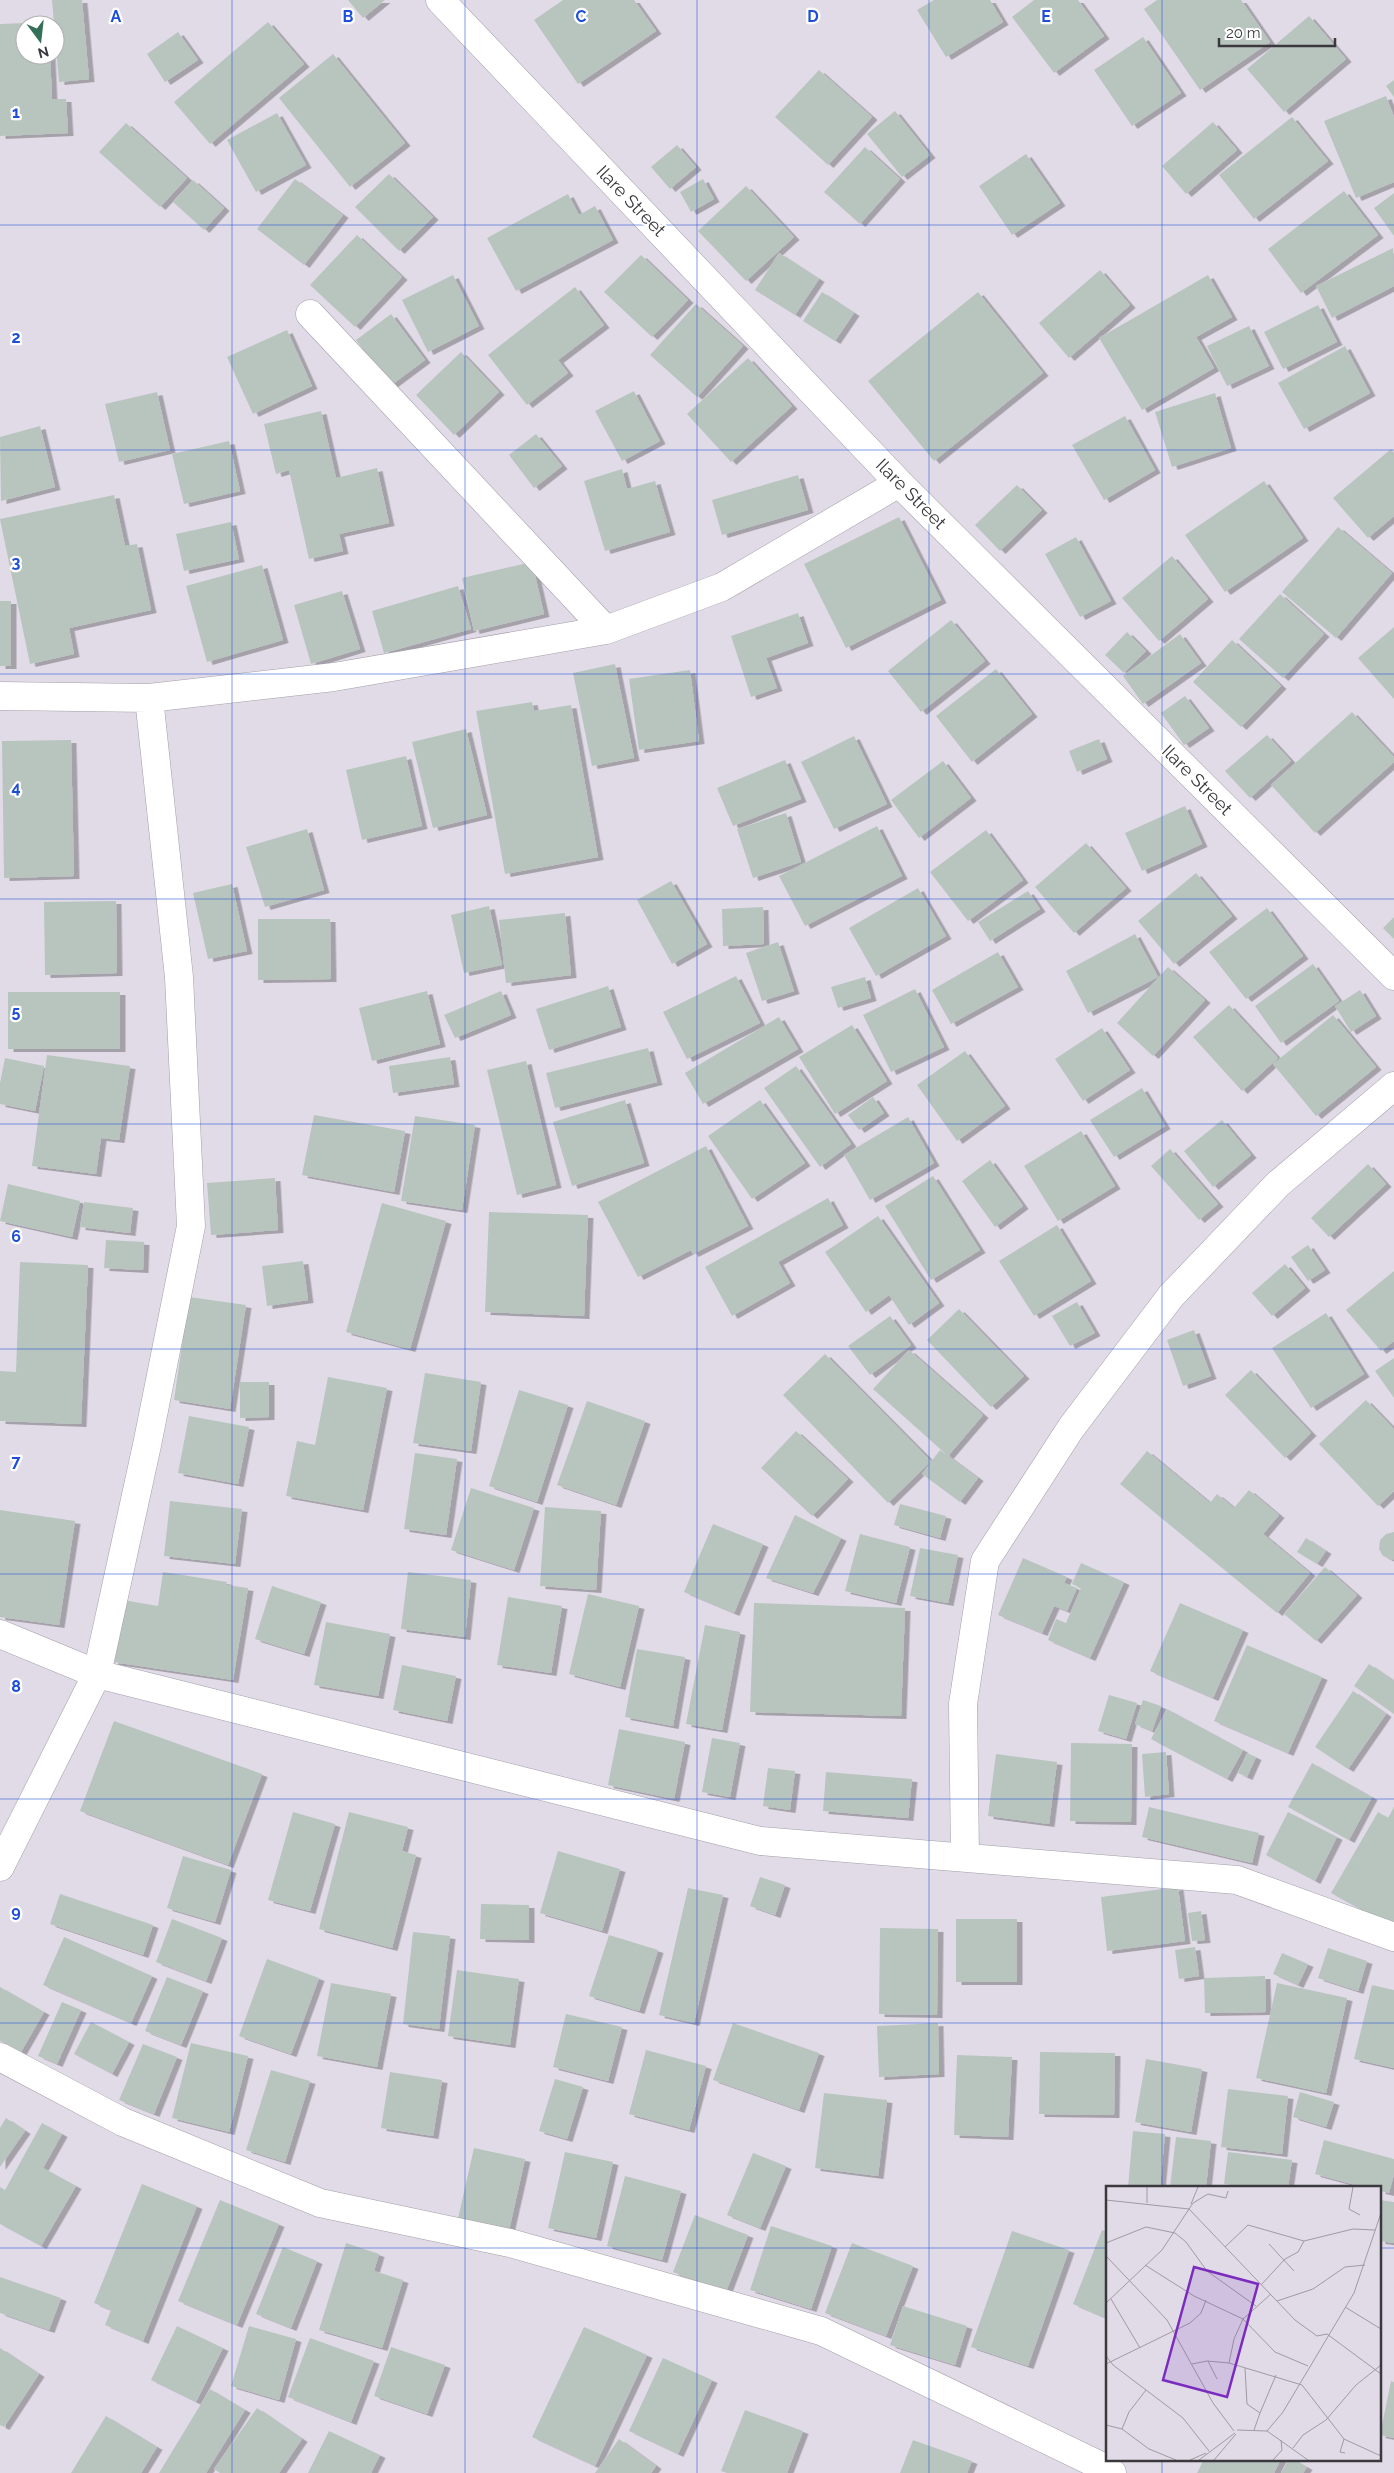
<svg xmlns="http://www.w3.org/2000/svg" width="1394" height="2473" viewBox="0 0 1394 2473" font-family="Raleway,sans-serif">
	<style>
		.building { fill: #b8c5bf; filter: url(#shadow) }
		.lines { fill: none; stroke-linecap: round; stroke-linejoin: round }
		.minor-casing { stroke: #a39ea8; stroke-width: 29 }
		.minor { stroke: #fff; stroke-width: 28 }
		.grid { fill: none; stroke: #1d4ed8; stroke-width: 1; stroke-opacity: 0.55 }
		.labels { text-anchor: middle; stroke-width: 4.5; stroke-linejoin: round; paint-order: stroke }
		.street-label { font-size: 18px; fill: #3b393d; stroke: #fff }
		.inset-road { fill: none; stroke: #9f9aa3; stroke-width: 1 }
		.view { fill: #7b2cbf; fill-opacity: 0.15; stroke: #7b2cbf; stroke-width: 2.5 }
		.inset-edge { fill: none; stroke: #3b393d; stroke-width: 2.5 }
		.grid-label { font-size: 16px; text-anchor: middle; font-weight: bold; fill: #1d4ed8; stroke: #fff; stroke-width: 4.5; stroke-linejoin: round; paint-order: stroke }
	</style>
	<defs>
		<filter id="shadow"><feDropShadow dx="5.5" dy="3" stdDeviation="0" flood-color="#0004"/></filter>
	</defs>
	<rect width="100%" height="100%" fill="#e1dbe7"/>
	<path class="building" d="M52 0H82L89 79 59 82Z
		M348 0H385L363 18Z
		M563 0H634L656 31 578 84 534 20Z
		M934 0H990L1003 22 946 57 917 10Z
		M1034 0H1078L1104 36 1054 73 1012 17Z
		M1157 0H1241L1270 42 1200 90 1144 9Z
		M1309 16 1346 59 1284 112 1247 69Z
		M49 22V25H25V55H50L52 99H66L68 133 0 136V24Z
		M268 22 304 64 210 144 174 102Z
		M178 32 198 60 165 82 147 54Z
		M1143 37 1181 93 1132 126 1094 70Z
		M333 54 405 143 350 187 279 98Z
		M819 70 872 117 828 165 775 117Z
		M1394 80V97L1386 86Z
		M1386 96 1394 117V182L1356 198 1324 121Z
		M895 111 930 155 902 177 867 134Z
		M277 113 306 165 256 192 227 140Z
		M1292 117 1328 161 1254 219 1219 175Z
		M1213 122 1237 150 1186 194 1162 166Z
		M126 123 187 178 160 207 99 152Z
		M677 145 696 167 670 189 651 167Z
		M865 147 900 179 860 224 824 192Z
		M1026 154 1060 203 1012 235 979 186Z
		M389 174 433 217 399 251 355 207Z
		M295 179 343 215 304 265 257 229Z
		M703 179 714 199 691 212 680 192Z
		M193 180 224 208 204 230 173 202Z
		M746 186 794 237 746 281 698 231Z
		M1344 191 1378 235 1301 293 1268 249Z
		M1394 193V236L1374 208Z
		M568 194 579 215 595 206 613 240 516 291 487 238Z
		M357 235 402 277 355 327 310 285Z
		M1393 248 1394 286 1332 318 1316 286Z
		M779 253 819 279 795 315 755 290Z
		M641 255 688 300 652 337 604 292Z
		M1100 270 1130 305 1069 358 1039 323Z
		M453 275 479 326 428 352 402 300Z
		M1208 275 1232 317 1196 337 1214 368 1142 410 1099 338Z
		M575 287 604 325 558 360 568 373 527 405 488 355Z
		M822 292 854 313 835 341 803 321Z
		M978 292 1043 373 934 461 868 381Z
		M696 304 743 346 697 397 650 355Z
		M1318 305 1337 342 1283 369 1264 332Z
		M391 314 425 360 390 386 356 340Z
		M1249 326 1269 366 1227 386 1207 346Z
		M287 330 312 386 253 414 227 357Z
		M1345 346 1370 393 1304 429 1278 383Z
		M461 352 499 392 454 435 416 395Z
		M748 358 792 406 731 462 687 414Z
		M634 391 660 441 622 461 595 411Z
		M157 392 170 450 119 462 105 404Z
		M1215 393 1231 448 1172 467 1155 412Z
		M321 411 336 478 377 468 389 523 339 534 343 551 309 559 289 470 276 474 264 424Z
		M1125 416 1155 470 1104 500 1072 445Z
		M40 426 55 487 1 501 0 437Z
		M536 434 562 466 534 488 509 455Z
		M229 441 240 491 184 504 172 454Z
		M1391 449 1394 453V516L1368 538 1333 498Z
		M622 469 627 489 655 481 670 532 605 551 584 481Z
		M798 475 808 510 722 535 712 500Z
		M1264 481 1303 538 1225 592 1185 535Z
		M1017 485 1042 510 1000 551 975 525Z
		M114 495 125 546 137 544 151 610 69 628 74 654 30 664 0 519Z
		M899 517 941 600 846 648 804 564Z
		M231 522 239 559 184 571 176 534Z
		M1338 527 1392 573 1336 638 1282 592Z
		M1076 537 1111 601 1080 617 1045 554Z
		M1172 556 1208 599 1159 641 1122 598Z
		M532 562 544 614 474 631 462 578Z
		M262 565 283 640 207 662 186 586Z
		M458 586 471 629 384 653 372 611Z
		M342 591 360 649 311 664 294 605Z
		M1280 594 1324 634 1283 678 1239 639Z
		M0 601H11V666H0Z
		M798 613 808 643 766 658 777 688 751 697 731 636Z
		M951 620 985 661 921 712 888 671Z
		M1394 627V699L1358 658Z
		M1127 632 1146 651 1124 673 1105 655Z
		M1180 634 1201 663 1143 704 1123 676Z
		M1232 640 1281 686 1241 727 1193 682Z
		M615 664 634 758 592 766 573 673Z
		M996 669 1032 714 972 762 936 716Z
		M690 670 699 741 639 750 629 679Z
		M1185 696 1209 728 1184 745 1161 713Z
		M532 702 534 711 571 705 598 857 505 874 476 711Z
		M1352 712 1394 757V762L1315 833 1271 785Z
		M466 729 487 815 433 828 412 742Z
		M1267 735 1291 761 1250 798 1225 771Z
		M854 736 887 804 834 829 801 762Z
		M1099 739 1107 759 1077 772 1069 751Z
		M71 740 74 876 4 878 2 741Z
		M406 756 422 826 362 840 346 770Z
		M785 760 801 799 733 826 717 788Z
		M943 761 971 798 919 838 891 800Z
		M1185 806 1202 844 1142 871 1125 833Z
		M786 813 801 862 753 878 737 829Z
		M877 826 902 876 805 926 779 876Z
		M307 829 324 890 265 907 246 847Z
		M986 830 1023 880 968 921 930 872Z
		M1086 843 1126 888 1074 933 1035 887Z
		M1196 873 1232 916 1174 964 1138 921Z
		M671 881 707 944 672 964 637 900Z
		M232 884 247 951 208 959 193 893Z
		M918 888 946 936 876 976 849 928Z
		M1028 891 1040 909 990 941 978 922Z
		M116 901 117 973 45 975 44 902Z
		M489 906 502 965 464 973 451 915Z
		M763 907 764 944 723 946 722 909Z
		M1267 908 1303 956 1246 999 1209 952Z
		M565 913 571 975 506 983 499 920Z
		M1394 917V939L1383 928Z
		M258 919H330L331 979 258 980Z
		M1135 934 1158 977 1088 1013 1066 971Z
		M778 942 794 991 762 1001 746 953Z
		M998 952 1018 987 951 1024 932 990Z
		M1313 964 1339 1001 1281 1043 1255 1006Z
		M1168 967 1205 1000 1153 1056 1117 1023Z
		M736 976 760 1023 687 1059 663 1012Z
		M865 977 871 998 838 1008 831 987Z
		M608 986 621 1027 549 1050 536 1009Z
		M915 989 944 1047 891 1072 863 1015Z
		M1360 990 1376 1016 1351 1032 1335 1006Z
		M427 991 440 1044 372 1061 359 1008Z
		M501 991 511 1015 455 1038 444 1015Z
		M8 992H120V1049H8Z
		M1229 1005 1278 1058 1242 1091 1193 1037Z
		M1333 1015 1376 1067 1316 1116 1273 1064Z
		M779 1017 798 1049 703 1104 685 1073Z
		M852 1025 887 1081 835 1114 799 1057Z
		M1102 1028 1130 1070 1083 1101 1055 1059Z
		M648 1048 657 1082 555 1108 546 1073Z
		M965 1051 1005 1106 957 1141 917 1085Z
		M47 1055 130 1066 119 1140 101 1138 96 1174 32 1166Z
		M450 1057 454 1084 393 1093 389 1066Z
		M5 1058 44 1066 35 1111 0 1104V1083Z
		M526 1061 556 1185 517 1195 487 1070Z
		M796 1066 851 1144 820 1167 764 1088Z
		M1142 1088 1165 1126 1114 1157 1090 1120Z
		M873 1097 884 1113 859 1130 848 1115Z
		M625 1100 644 1163 572 1186 553 1122Z
		M760 1100 805 1163 752 1199 708 1136Z
		M314 1115 405 1131 394 1192 302 1175Z
		M415 1116 475 1125 462 1210 401 1201Z
		M908 1117 934 1163 870 1200 844 1155Z
		M1222 1120 1251 1155 1213 1187 1184 1151Z
		M1081 1131 1115 1186 1058 1221 1024 1166Z
		M706 1146 748 1226 693 1254 691 1250 638 1277 598 1202Z
		M1170 1149 1218 1204 1199 1220 1151 1166Z
		M990 1160 1023 1206 995 1227 962 1181Z
		M1368 1164 1386 1184 1329 1237 1311 1218Z
		M933 1176 980 1250 931 1280 885 1206Z
		M275 1178 278 1230 211 1235 207 1183Z
		M8 1184 80 1201 72 1237 0 1221Z
		M828 1198 843 1225 778 1262 790 1283 732 1316 705 1267Z
		M84 1202 133 1208 130 1233 80 1227Z
		M382 1203 446 1221 410 1349 346 1332Z
		M489 1212 588 1215 584 1316 485 1312Z
		M878 1216 939 1303 909 1325 889 1295 866 1312 825 1252Z
		M1057 1225 1091 1281 1034 1316 999 1261Z
		M106 1240 144 1242 143 1270 104 1268Z
		M1308 1245 1325 1270 1308 1281 1291 1257Z
		M303 1261 308 1300 267 1306 262 1266Z
		M20 1262 88 1265 81 1424 0 1421V1371L16 1372Z
		M1285 1264 1305 1288 1272 1316 1252 1293Z
		M1394 1271V1341L1381 1351 1346 1310Z
		M189 1297 246 1305 230 1409 174 1400Z
		M1077 1302 1095 1333 1070 1346 1052 1316Z
		M959 1309 1024 1376 991 1407 927 1340Z
		M1326 1313 1364 1374 1311 1408 1272 1348Z
		M890 1316 911 1345 870 1375 848 1346Z
		M1194 1330 1211 1376 1183 1386 1167 1340Z
		M909 1350 983 1415 948 1456 873 1389Z
		M825 1354 931 1461 888 1503 783 1395Z
		M1394 1358V1398L1375 1371Z
		M1251 1370 1311 1433 1285 1458 1225 1395Z
		M425 1373 481 1382 471 1451 413 1443Z
		M328 1377 387 1388 363 1510 286 1496 297 1441 315 1445Z
		M240 1382H269V1417L240 1418Z
		M519 1390 568 1405 537 1502 489 1486Z
		M1366 1400 1394 1429V1491L1378 1506 1319 1444Z
		M587 1401 645 1421 616 1505 557 1485Z
		M189 1416 249 1427 238 1484 178 1473Z
		M796 1431 848 1479 812 1516 761 1468Z
		M940 1450 978 1478 960 1502 922 1474Z
		M1147 1451 1210 1503 1217 1494 1234 1508 1249 1490 1279 1515 1263 1534 1310 1573 1277 1613 1120 1484Z
		M415 1453 457 1459 446 1535 404 1529Z
		M471 1488 534 1508 514 1570 451 1550Z
		M170 1501 242 1509 235 1564 164 1556Z
		M900 1504 946 1516 940 1538 894 1525Z
		M545 1507 601 1511 596 1590 540 1586Z
		M0 1510 75 1521 59 1625 0 1617Z
		M795 1515 841 1538 813 1593 766 1578Z
		M713 1524 763 1544 734 1613 684 1592Z
		M1394 1532V1559L1392 1560 1383 1556 1379 1549 1380 1540 1386 1534Z
		M860 1534 910 1547 896 1603 845 1591Z
		M1306 1538 1326 1551 1317 1564 1297 1552Z
		M920 1548 958 1555 948 1603 910 1596Z
		M1023 1558 1067 1577 1064 1583 1077 1588 1067 1611 1054 1606 1042 1633 998 1615Z
		M1081 1563 1124 1582 1090 1658 1048 1640 1056 1619 1066 1623 1081 1588 1072 1584Z
		M1325 1567 1357 1595 1316 1641 1284 1614Z
		M163 1572 227 1582 226 1585 248 1588 233 1680 113 1662 123 1600 158 1606Z
		M408 1572 471 1580 465 1637 401 1629Z
		M272 1586 321 1602 304 1654 255 1639Z
		M588 1594 639 1606 620 1687 569 1674Z
		M508 1597 562 1606 551 1673 497 1665Z
		M754 1603 905 1608 901 1716 750 1712Z
		M1180 1603 1243 1630 1213 1698 1150 1671Z
		M326 1622 390 1634 378 1696 314 1685Z
		M705 1625 740 1632 722 1730 686 1724Z
		M1247 1645 1322 1677 1288 1753 1214 1721Z
		M637 1649 685 1657 673 1726 625 1717Z
		M1369 1664 1394 1681V1714L1354 1686Z
		M402 1665 456 1676 447 1721 393 1710Z
		M1353 1691 1386 1714 1348 1769 1315 1747Z
		M1109 1695 1137 1703 1126 1739 1098 1731Z
		M1143 1700 1161 1706 1152 1731 1135 1724Z
		M1167 1709 1243 1750 1227 1779 1151 1739Z
		M114 1721 262 1774 228 1865 80 1811Z
		M619 1729 685 1742 674 1799 608 1785Z
		M712 1738 740 1743 730 1797 702 1792Z
		M1071 1743 1132 1744 1131 1822 1070 1821Z
		M1166 1752 1169 1794 1145 1797 1142 1754Z
		M1247 1753 1256 1757 1247 1777 1238 1773Z
		M996 1754 1057 1762 1049 1824 988 1816Z
		M1312 1763 1372 1797 1349 1840 1288 1807Z
		M768 1768 795 1771 790 1810 763 1806Z
		M826 1772 912 1779 908 1818 823 1811Z
		M1149 1807 1259 1833 1252 1863 1142 1837Z
		M1394 1807V1928L1331 1893 1378 1812 1388 1818Z
		M293 1812 335 1824 310 1911 268 1900Z
		M349 1812 408 1827 402 1851 416 1855 392 1948 319 1929Z
		M1288 1812 1337 1837 1315 1881 1266 1855Z
		M558 1851 620 1869 602 1931 540 1913Z
		M183 1856 231 1870 215 1922 167 1908Z
		M760 1877 785 1885 775 1915 750 1906Z
		M1178 1887 1185 1941 1107 1951 1101 1897Z
		M688 1888 723 1895 694 2023 659 2015Z
		M60 1894 153 1925 143 1955 50 1924Z
		M481 1904 529 1905V1940L480 1939Z
		M1201 1911 1205 1940 1192 1941 1188 1913Z
		M172 1919 222 1938 206 1981 156 1962Z
		M956 1919H1017V1982H956Z
		M880 1928 938 1929 937 2015 879 2014Z
		M413 1932 450 1936 439 2029 403 2024Z
		M609 1935 658 1950 639 2011 589 1996Z
		M64 1937 152 1976 131 2023 43 1985Z
		M1195 1947 1199 1976 1179 1979 1175 1950Z
		M1328 1948 1367 1961 1358 1991 1318 1978Z
		M1282 1953 1308 1964 1298 1985 1273 1974Z
		M267 1959 319 1978 291 2054 239 2036Z
		M457 1970 519 1979 510 2045 448 2036Z
		M1265 1976 1266 2012 1205 2013 1204 1978Z
		M167 1977 203 1991 181 2045 145 2031Z
		M331 1983 391 1994 377 2067 317 2056Z
		M1277 1983 1347 1998 1326 2093 1256 2078Z
		M1372 1985 1394 1990V2068L1354 2059Z
		M0 1987 44 2012 21 2052 0 2041Z
		M62 2002 81 2010 57 2064 38 2056Z
		M566 2014 622 2027 608 2081 553 2067Z
		M91 2022 129 2042 112 2074 74 2054Z
		M733 2023 819 2053 799 2110 713 2080Z
		M938 2023 939 2074 879 2077 877 2026Z
		M191 2043 248 2056 229 2132 172 2118Z
		M143 2044 177 2057 154 2114 119 2100Z
		M646 2050 706 2066 689 2130 629 2114Z
		M1040 2052 1115 2053 1114 2115 1039 2114Z
		M957 2055 1012 2057 1008 2137 954 2135Z
		M1146 2059 1202 2069 1191 2132 1135 2122Z
		M271 2070 310 2081 285 2162 246 2150Z
		M390 2072 442 2080 433 2136 381 2128Z
		M555 2079 583 2087 567 2139 539 2131Z
		M1228 2089 1288 2096 1282 2154 1221 2147Z
		M1300 2092 1334 2102 1326 2127 1293 2117Z
		M824 2093 887 2100 878 2176 815 2168Z
		M6 2118 25 2131 0 2167V2128Z
		M42 2123 62 2134 43 2168 76 2186 41 2246 0 2224V2187L5 2190Z
		M1133 2131 1165 2134 1160 2187H1128Z
		M1176 2137 1211 2141 1206 2187H1170Z
		M1324 2140 1394 2159V2174L1389 2193 1380 2191V2187H1363L1315 2174Z
		M474 2148 525 2159 508 2235 457 2223Z
		M565 2152 613 2162 596 2238 548 2228Z
		M1228 2152 1292 2160 1288 2187H1248L1224 2184Z
		M753 2153 786 2166 760 2228 727 2215Z
		M625 2176 681 2191 662 2260 607 2246Z
		M142 2184 197 2206 143 2341 105 2325 111 2310 94 2303Z
		M220 2200 279 2224 237 2325 178 2301Z
		M1380 2200 1394 2202V2243L1380 2241Z
		M695 2215 748 2235 726 2292 673 2272Z
		M771 2226 832 2246 811 2309 750 2290Z
		M1102 2230 1108 2232V2319L1073 2304Z
		M1012 2231 1069 2250 1028 2366 971 2347Z
		M346 2243 379 2254 374 2271 403 2280 382 2348 319 2330Z
		M852 2243 913 2266 886 2336 825 2313Z
		M283 2247 317 2261 291 2328 256 2314Z
		M0 2277 61 2298 49 2330 0 2313Z
		M903 2306 967 2326 955 2365 890 2345Z
		M177 2326 223 2348 196 2402 151 2380Z
		M249 2326 296 2339 279 2400 231 2386Z
		M584 2327 647 2355 595 2466 532 2437Z
		M310 2338 374 2361 351 2422 288 2397Z
		M391 2347 445 2365 427 2414 374 2396Z
		M0 2348 39 2374 4 2427 0 2425Z
		M663 2358 712 2380 678 2454 629 2431Z
		M1391 2381 1394 2382V2438L1380 2435Z
		M210 2389 245 2410 206 2473H159Z
		M257 2408 302 2439 279 2473H220L214 2469Z
		M745 2410 803 2431 787 2473H727L721 2471Z
		M106 2416 157 2447 141 2473H71Z
		M329 2431 380 2455 371 2473H308Z
		M619 2439 656 2466 651 2473H595Z
		M913 2440 972 2461 967 2473H900Z
		M1204 2459H1281L1274 2473H1197Z
		M1289 2459H1293L1307 2467 1303 2473H1281Z"/>
	<g class="lines">
		<g class="minor-casing">
			<path id="minor" d="M440 0 899 483 1394 976
				M310 314 606 630
				M0 696 149 698 334 677 606 630 722 587 899 483
				M0 1634 97 1674 760 1841 1237 1880 1394 1937
				M965 1856 963 1704 985 1561 1071 1428 1171 1296 1278 1184 1394 1086
				M0 1867 97 1674 147 1445 191 1226 179 977 149 698
				M0 2057 123 2122 320 2203 510 2243 821 2331 1099 2465 1112 2473"/>
		</g>
		<use href="#minor" class="minor"/>
	</g>
	<path class="grid" d="M232 0V2473M465 0V2473M697 0V2473M929 0V2473M1162 0V2187M0 225H1394M0 450H1394M0 674H1394M0 899H1394M0 1124H1394M0 1349H1394M0 1574H1394M0 1799H1394M0 2023H1394M0 2248H1108M1380 2248H1394M1162 2459V2473"/>
	<g class="labels">
		<g class="street-label">
			<text transform="translate(631 201) rotate(46)" y="6">Ilare Street</text>
			<text transform="translate(911 494) rotate(45)" y="6">Ilare Street</text>
			<text transform="translate(1197 780) rotate(45)" y="6">Ilare Street</text>
		</g>
	</g>
	<g transform="translate(1106 2186)">
		<rect width="275" height="275" fill="#e1dbe7"/>
		<path class="inset-road" d="M41 1V17M247 1 243 23 254 29M0 14 83 23 189 134 211 150 221 148 275 188M85 18 92 1M0 57 40 41 69 47 80 56 101 85 150 120M163 58 188 85M119 61 142 39 198 55 247 43 269 44M0 70 61 134 107 217 128 245M39 79 88 110 137 133 169 166 202 180M155 99 179 73 192 66 198 55M5 113 34 162M171 115 207 103 239 81 259 79M0 117 56 64 87 17 102 8 120 12 122 5M239 121 275 143M0 170 7 179 77 232 103 265M102 175 111 193M123 177 128 153 137 133 165 108M0 178 84 137 95 127 100 114M86 178 101 175 123 177 196 199 238 253 275 270M139 182 141 218 154 227 148 244M154 227 170 189M0 239 16 243 43 263 70 274M16 243 23 226 40 204M131 244 161 245 202 274M161 245 177 226 248 107 275 27M238 253 234 266 239 267M187 262 197 249 220 234 250 199 275 179M84 274 100 267M93 274 129 247M108 274 130 248M167 274 176 264 175 254"/>
		<path class="view" d="M88 81 152 98 121 211 57 194Z"/>
		<rect width="275" height="275" class="inset-edge"/>
	</g>
	<g class="grid-label">
		<text x="116" y="22">A</text>
		<text x="348" y="22">B</text>
		<text x="581" y="22">C</text>
		<text x="813" y="22">D</text>
		<text x="1046" y="22">E</text>
		<text x="16" y="118">1</text>
		<text x="16" y="343">2</text>
		<text x="16" y="568">3</text>
		<text x="16" y="793">4</text>
		<text x="16" y="1017">5</text>
		<text x="16" y="1242">6</text>
		<text x="16" y="1467">7</text>
		<text x="16" y="1692">8</text>
		<text x="16" y="1917">9</text>
	</g>
	<g transform="translate(40 40) rotate(165)"><circle r="24" fill="#ffffff" stroke="#b1b0b1"/>
	<path d="M0-4L9 19L0 12L-9 19Z" fill="#346f59"/>
	<text y="-8" font-size="14" font-weight="bold" text-anchor="middle" fill="#3b393d">N</text>
	</g>
	<path d="M1219 38v8h116v-8" fill="none" stroke="#3b393d" stroke-width="2.5"/>
	<text x="1226" y="38" font-size="15" fill="#3b393d" stroke="#ffffff" stroke-width="4" paint-order="stroke">20 m</text>
</svg>
